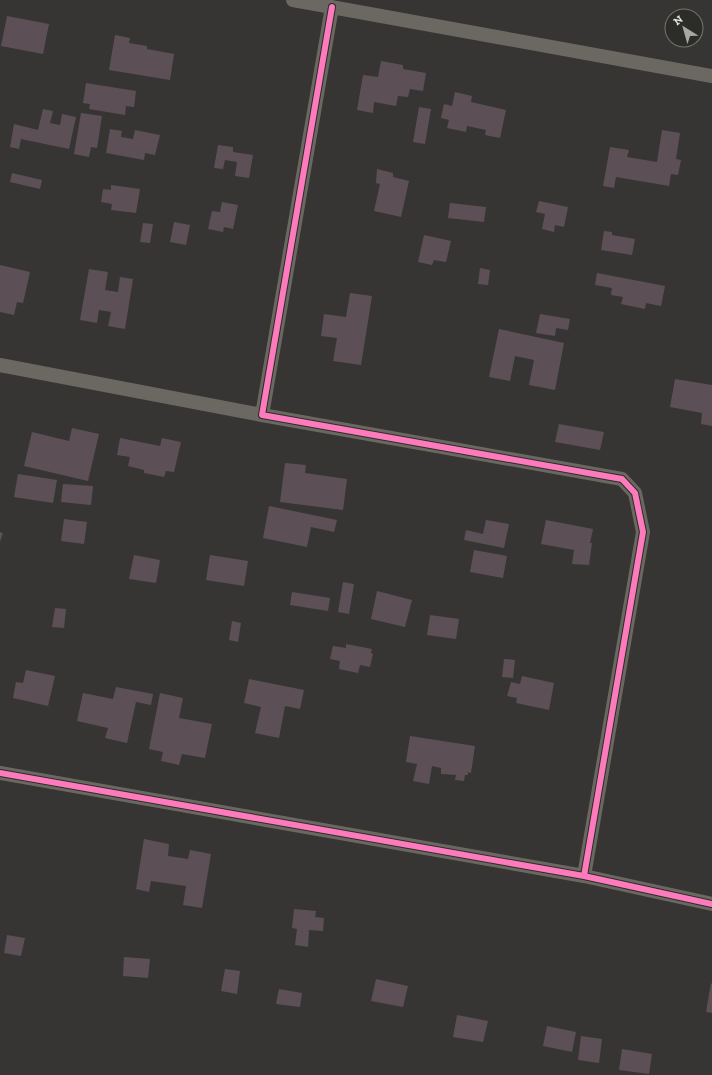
<svg xmlns="http://www.w3.org/2000/svg" width="712" height="1075" viewBox="0 0 712 1075" font-family="'Zilla Slab',serif">
	<style>
		.building { fill: #5c5056 }
		.lines { fill: none; stroke-linecap: round; stroke-linejoin: round }
		.street { stroke: #6b6761; stroke-width: 14 }
		.cycleway-casing { stroke: #2c2c29; stroke-width: 8 }
		.cycleway { stroke: #fd7abc; stroke-width: 6 }
	</style>
	<rect width="100%" height="100%" fill="#363534"/>
	<path class="building" d="M7 16 49 24 43 54 1 46Z
		M115 35 130 38 129 43 147 46V49L174 54 170 80 109 70Z
		M381 61 403 65V69L426 73 423 91 410 89 408 97 398 96 396 106 374 102 373 113 357 110 363 75 378 77Z
		M86 83 136 91 134 107 126 106 125 115 89 109 90 104 83 103Z
		M455 92 472 96 471 102 506 110 500 138 485 135 486 130 467 126 466 132 447 128 449 120 441 118 444 104 452 106Z
		M419 107 431 109 425 144 413 142Z
		M43 109 53 111 50 123 60 125 62 114 76 117 69 149 21 139 19 149 10 147 14 124 38 130Z
		M81 113 102 116 97 148 91 147 89 157 74 154Z
		M110 129 122 131 121 137 133 139 135 130 160 135 155 155 145 153 144 160 106 153Z
		M662 130 680 133 676 159 681 160 678 175 671 174 669 186 616 177 614 188 603 186 610 147 629 150 627 157 657 162Z
		M218 145 233 147V152L253 155 249 178 235 176 237 162 225 160 223 169 214 168Z
		M377 169 393 173V177L409 181 401 217 374 211 380 184 376 183Z
		M12 173 42 180 40 189 10 182Z
		M111 185 140 189 136 213 111 210 112 204 101 202 103 189 111 190Z
		M539 201 568 207 564 227 555 225 554 232 542 229 545 214 536 212Z
		M222 202 238 205 233 229 224 227 223 232 208 229 212 211 220 212Z
		M450 203 486 207 484 222 448 218Z
		M174 222 190 225 186 245 170 242Z
		M143 223 153 224 150 243 140 242Z
		M604 231 612 232V235L635 239 632 255 601 250Z
		M424 235 451 241 446 262 434 260 432 265 418 262Z
		M0 265 30 272 23 303 17 302 14 315 0 312Z
		M480 268 490 270 488 285 478 284Z
		M89 269 108 272 105 290 118 292 120 277 133 279 125 329 108 326 111 312 99 310 97 323 80 320Z
		M597 273 665 286 661 306 646 303 645 309 621 304 623 297 611 295 612 288 595 285Z
		M350 293 372 296 361 365 333 361 337 338 321 336 324 314 346 317Z
		M540 314 570 319 568 330 556 328 555 336 536 333Z
		M499 329 564 343 555 390 529 385 534 360 515 356 510 381 489 377Z
		M675 379 712 385V426L701 424 702 413 670 407Z
		M559 424 604 432 600 450 555 442Z
		M72 428 99 434 88 481 24 466 32 432 69 441Z
		M120 438 160 446 162 438 181 442 174 472 166 471 164 477 144 473V470L128 466 130 457 117 455Z
		M285 463 306 465 305 473 347 479 343 510 280 502Z
		M18 474 57 480 53 503 14 497Z
		M63 484 93 486 91 505 61 502Z
		M269 506 337 520 334 532 311 527 307 547 263 538Z
		M64 519 87 522 84 544 61 541Z
		M486 520 509 524 504 548 464 540 466 530 483 534Z
		M546 520 593 529 590 543H592L589 565 572 564 574 550 541 544Z
		M0 532 3 533 0 542Z
		M474 550 507 556 503 578 470 572Z
		M134 555 160 560 156 583 129 579Z
		M210 555 248 561 244 586 206 580Z
		M343 582 354 584 349 614 338 612Z
		M377 591 412 600 405 627 371 619Z
		M292 592 330 598 328 611 290 605Z
		M55 608 66 609 64 628 52 627Z
		M430 615 459 619 456 639 427 635Z
		M232 621 241 623 238 642 229 640Z
		M346 644 372 649 371 653 373 654 370 667 360 665 358 673 339 669 340 661 330 659 333 646 346 648Z
		M504 659 515 660 513 678 502 677Z
		M26 670 55 676 48 706 13 698 16 682 23 683Z
		M522 676 554 683 549 710 516 703 517 698 507 696 511 682 520 684Z
		M249 679 304 690 300 709 285 706 279 738 255 733 261 707 244 703Z
		M116 687 153 694 151 705 136 702 127 743 105 738 108 728 77 721 83 693 113 699Z
		M160 693 183 698 179 718 212 724 205 758 182 754 179 765 161 761 163 752 149 749Z
		M410 736 475 746 471 773 468 772V775H465L464 781 455 780 456 775 441 774V768L432 766 429 784 413 781 417 764 406 762Z
		M144 839 169 844 168 856 188 859 190 850 211 854 202 908 183 905 186 886 151 881 149 892 136 889Z
		M294 909 316 911 315 917 324 918 323 931 309 930 308 947 295 945 297 929 292 928Z
		M7 935 25 938 21 956 4 953Z
		M124 957 150 959 148 978 123 976Z
		M225 969 240 971 237 994 221 991Z
		M376 979 408 986 403 1007 371 1001Z
		M711 983 712 984V1013L706 1012Z
		M279 989 302 993 300 1007 276 1004Z
		M457 1015 488 1021 483 1042 453 1037Z
		M547 1026 576 1032 572 1052 543 1046Z
		M581 1036 602 1039 599 1063 578 1060Z
		M622 1049 652 1054 649 1074 619 1070Z"/>
	<g class="lines">
		<path class="street" d="M293 0 712 76
			M332 7 262 415 622 479 635 493 643 532 584 876
			M0 365 262 415
			M0 773 584 876 712 904"/>
		<g class="cycleway-casing">
			<path id="cycleway" d="M332 7 262 415 622 479 635 493 643 532 584 876
				M0 773 584 876 712 904"/>
		</g>
		<use href="#cycleway" class="cycleway"/>
	</g>
	<g transform="translate(684 28) rotate(323)"><circle r="19" fill="#2c2c29" stroke="#767673"/>
	<path d="M0-3L7 15L0 10L-7 15Z" fill="#a7a7a5"/>
	<text y="-6" font-size="11" font-weight="bold" text-anchor="middle" fill="#e4e4e2">N</text>
	</g>
</svg>
